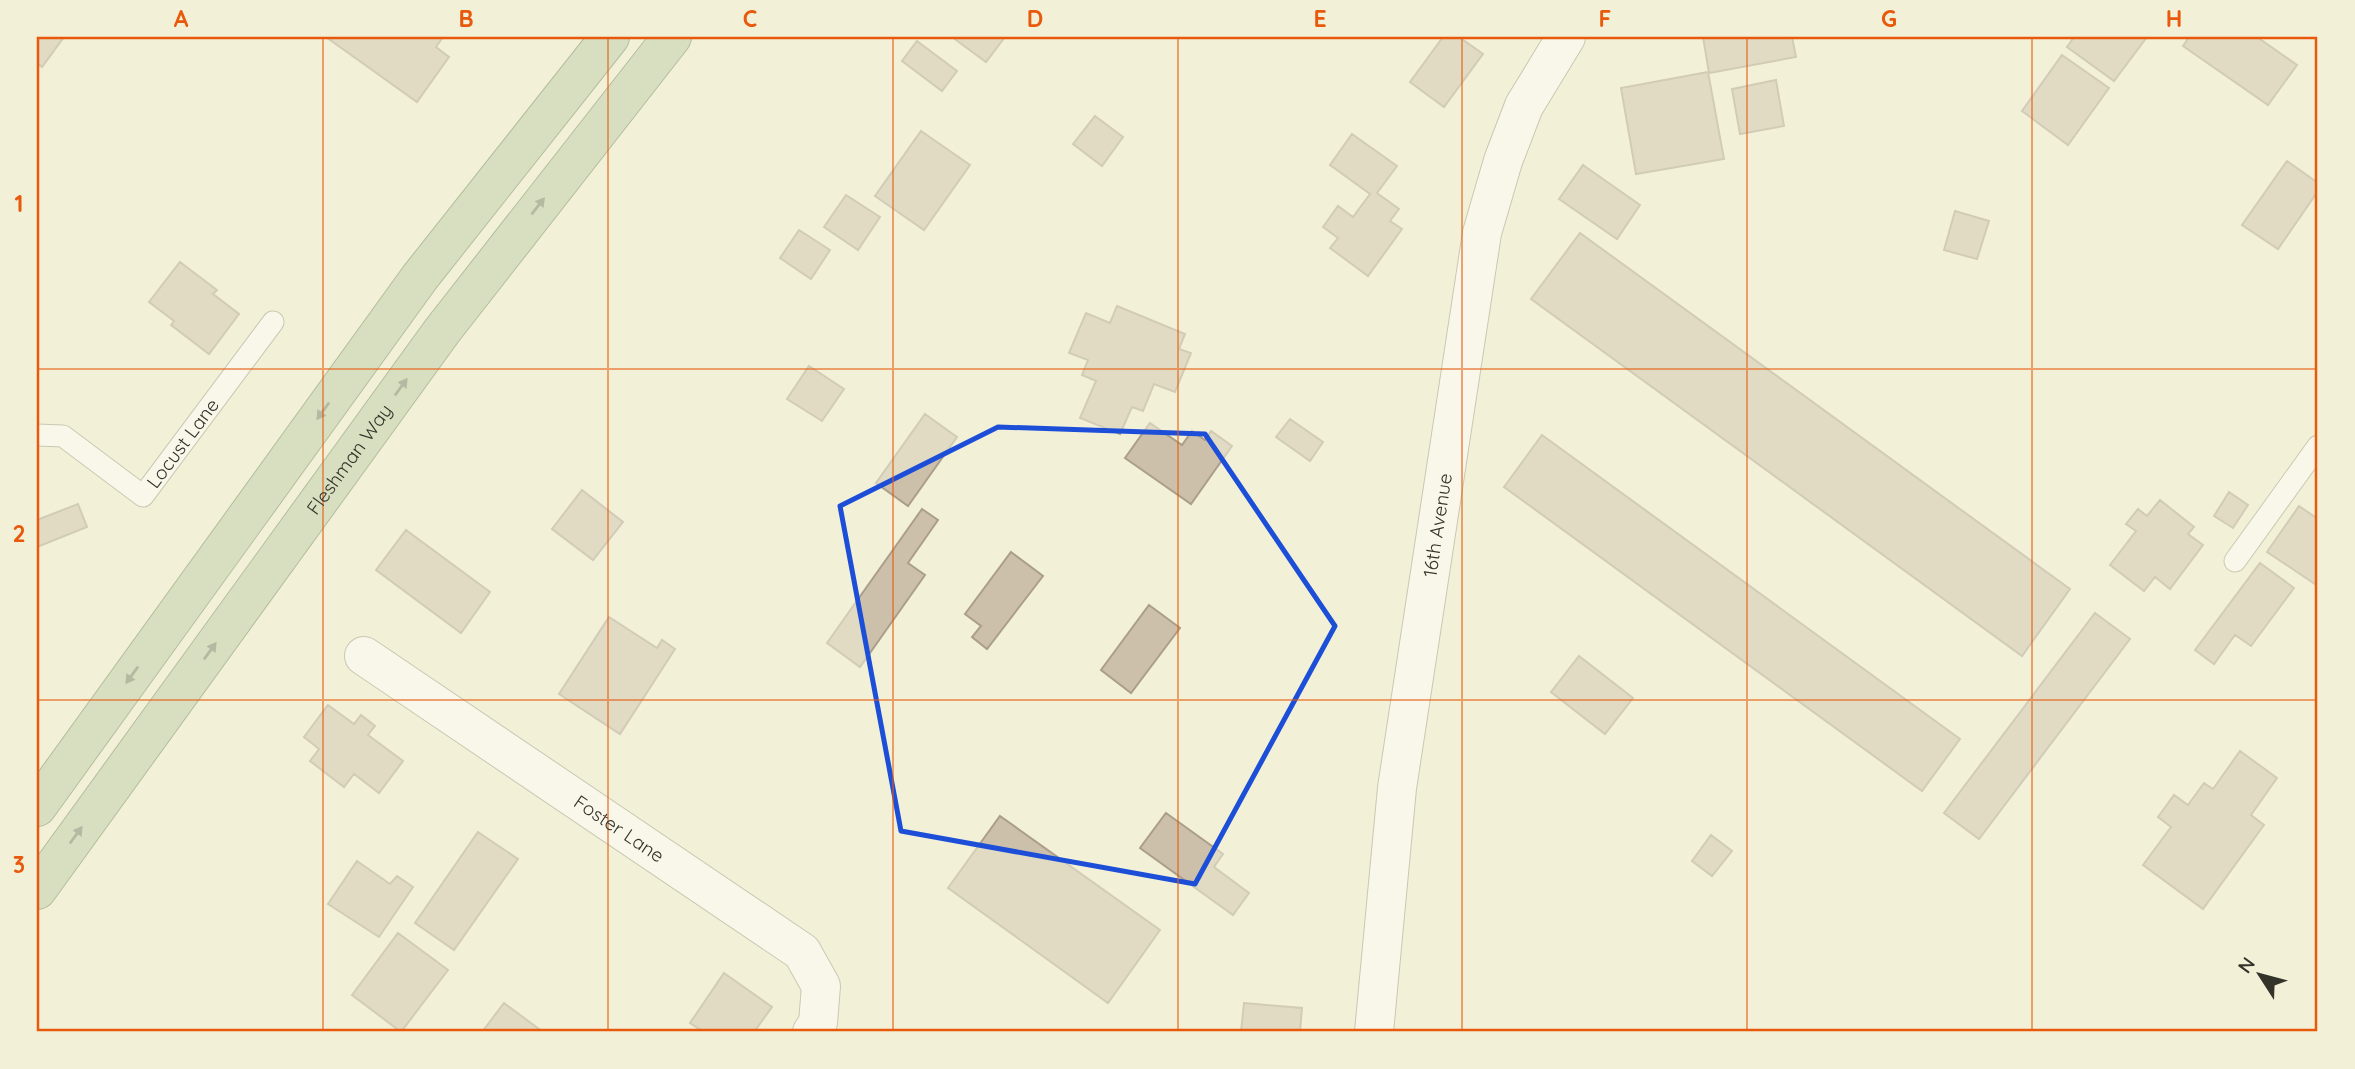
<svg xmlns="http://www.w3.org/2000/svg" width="2355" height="1069" viewBox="0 0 2355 1069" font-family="Quicksand,sans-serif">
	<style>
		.building { fill: #cdc0ab; stroke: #ab9e8b; stroke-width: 2 }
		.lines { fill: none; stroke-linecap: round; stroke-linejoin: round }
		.lane-casing { stroke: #989781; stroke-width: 23 }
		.street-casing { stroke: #989781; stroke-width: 40 }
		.secondary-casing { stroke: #989781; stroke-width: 40 }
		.primary-casing { stroke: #697e50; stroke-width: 40 }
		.lane { stroke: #fff; stroke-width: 21 }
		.street { stroke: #fff; stroke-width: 38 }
		.secondary { stroke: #fff; stroke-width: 38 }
		.primary { stroke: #b6caa3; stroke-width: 38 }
		.oneway { fill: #6e7760 }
		.marked { fill: none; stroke: #1d4ed8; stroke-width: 5; stroke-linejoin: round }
		.grid { fill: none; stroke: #e8590c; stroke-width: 2; stroke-opacity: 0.55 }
		.labels { text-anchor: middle; stroke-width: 5; stroke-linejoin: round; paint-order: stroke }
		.street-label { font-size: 19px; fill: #34332a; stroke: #f2f1d8 }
		.neatline { fill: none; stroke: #e8590c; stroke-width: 2.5 }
		.grid-label { font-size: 23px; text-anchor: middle; font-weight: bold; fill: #e8590c }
	</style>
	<rect width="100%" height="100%" fill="#f2f1d8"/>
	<path class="building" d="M37 37H64L42 67 37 63Z
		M326 37H443L436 47 449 57 417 102Z
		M952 37H1005L986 62Z
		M1443 37H1459L1483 54 1444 107 1410 82Z
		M1703 37H1792L1796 57 1709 73Z
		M2074 37H2147L2114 81 2067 47Z
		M2189 37H2257L2297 65 2268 105 2183 46Z
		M917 41 957 71 942 91 902 61Z
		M2062 55 2109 88 2068 145 2022 111Z
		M1708 72 1724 159 1636 174 1621 88Z
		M1776 80 1784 126 1740 134 1732 89Z
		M1095 116 1123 137 1102 166 1073 144Z
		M921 131 970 165 924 230 875 196Z
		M1352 134 1397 166 1377 193 1399 209 1390 221 1402 229 1368 276 1330 248 1338 238 1323 227 1338 206 1353 217 1370 194 1330 165Z
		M2287 161 2318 183V191L2278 249 2242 225Z
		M1583 165 1640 205 1617 239 1559 199Z
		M846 195 880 217 858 250 824 227Z
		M1955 211 1989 221 1977 259 1944 250Z
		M799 230 830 250 811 279 780 258Z
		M1580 233 2070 589 2022 656 1531 299Z
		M180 262 217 290 213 294 239 314 209 354 171 325 174 321 149 302Z
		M1117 306 1185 334 1179 349 1191 353 1175 392 1154 384 1143 411 1132 407 1120 434 1080 418 1096 381 1082 375 1088 360 1069 353 1086 313 1110 323Z
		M809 366 844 389 822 421 787 399Z
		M925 414 957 437 908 506 876 483Z
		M1290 419 1323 442 1310 461 1276 437Z
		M1150 423 1182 445 1192 431 1205 440 1211 431 1232 446 1191 504 1125 458Z
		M1542 435 1960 739 1922 791 1504 487Z
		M582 490 623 522 593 560 552 529Z
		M2229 492 2248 505 2233 528 2214 516Z
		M2160 500 2194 527 2188 534 2203 545 2170 589 2155 577 2144 591 2110 565 2136 531 2126 524 2138 509 2147 516Z
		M78 504 87 527 37 547V520Z
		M2299 506 2318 519V579L2315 584 2267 552Z
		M922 509 938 520 908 563 925 575 860 667 827 643Z
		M406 530 490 592 461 633 376 570Z
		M1011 552 1043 576 987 649 972 637 981 626 965 614Z
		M2260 563 2294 588 2251 646 2235 635 2214 664 2195 650Z
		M1149 605 1180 628 1131 693 1101 670Z
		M2095 613 2130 639 1979 839 1944 813Z
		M609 617 657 648 662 640 675 649 620 734 559 694Z
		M1579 656 1633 698 1605 734 1551 692Z
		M328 705 354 724 361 715 375 726 368 735 403 761 379 793 354 774 344 787 310 761 319 749 304 737Z
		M2240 751 2277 778 2251 815 2264 825 2203 909 2143 865 2171 827 2158 817 2174 795 2188 805 2204 783 2213 789Z
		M1166 813 1223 854 1214 867 1249 893 1233 915 1140 848Z
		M1000 816 1160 930 1108 1003 948 888Z
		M478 832 518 859 454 950 415 923Z
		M1711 835 1732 851 1712 876 1692 861Z
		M357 861 390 884 397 876 413 887 379 937 328 904Z
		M398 933 448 970 401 1032 352 995Z
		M724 973 772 1007 754 1032H704L690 1023Z
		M504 1003 543 1032H482Z
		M1244 1003 1302 1008 1300 1032H1241Z"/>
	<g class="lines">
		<g class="lane-casing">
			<g id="lane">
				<path id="s1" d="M37 435 63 436 143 496 273 322"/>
				<path d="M2235 561 2318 446"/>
			</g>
		</g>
		<g class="street-casing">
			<g id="street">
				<path id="s2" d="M364 656 802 952 821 986 818 1023 812 1032"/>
			</g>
		</g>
		<g class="secondary-casing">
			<g id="secondary">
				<path id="s3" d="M1374 1032 1397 788 1482 233 1503 161 1524 106 1566 37"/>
			</g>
		</g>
		<g class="primary-casing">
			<g id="primary">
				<path d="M37 807 420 277 610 37"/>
				<path id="s4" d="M37 890 442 331 672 37"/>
			</g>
		</g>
		<use href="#lane" class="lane"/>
		<use href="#street" class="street"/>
		<use href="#secondary" class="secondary"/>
		<use href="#primary" class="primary"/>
	</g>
	<defs><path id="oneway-solid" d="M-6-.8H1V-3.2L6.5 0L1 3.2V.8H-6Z" transform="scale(1.75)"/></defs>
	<g class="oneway">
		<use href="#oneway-solid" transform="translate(538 206) rotate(-52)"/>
		<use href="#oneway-solid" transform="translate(401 387) rotate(-54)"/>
		<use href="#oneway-solid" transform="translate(323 411) rotate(126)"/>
		<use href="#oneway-solid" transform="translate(210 651) rotate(-54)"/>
		<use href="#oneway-solid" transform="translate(132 675) rotate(126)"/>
		<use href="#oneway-solid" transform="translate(76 835) rotate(-54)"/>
	</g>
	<path d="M0 0H2355V1069H0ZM998 427 1205 434 1335 626 1195 884 901 831 840 506Z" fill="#f2f1d8" fill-opacity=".55" fill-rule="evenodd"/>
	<path class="marked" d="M998 427 1205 434 1335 626 1195 884 901 831 840 506Z"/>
	<path class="grid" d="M323 37V1032M608 37V1032M893 37V1032M1178 37V1032M1462 37V1032M1747 37V1032M2032 37V1032M37 369H2318M37 700H2318"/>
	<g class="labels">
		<g class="street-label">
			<text dy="7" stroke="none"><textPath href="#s1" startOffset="192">Locust Lane</textPath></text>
			<text dy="7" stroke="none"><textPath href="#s4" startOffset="532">Fleshman Way</textPath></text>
			<text dy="7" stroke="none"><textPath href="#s3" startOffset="511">16th Avenue</textPath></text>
			<text dy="7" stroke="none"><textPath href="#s2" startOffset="308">Foster Lane</textPath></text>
		</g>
	</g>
	<rect width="2355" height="1069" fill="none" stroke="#f2f1d8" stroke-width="77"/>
	<g transform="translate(2260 975) rotate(306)" stroke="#f2f1d8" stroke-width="5" paint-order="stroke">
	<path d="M0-5L12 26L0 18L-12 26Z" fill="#34332a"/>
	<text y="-10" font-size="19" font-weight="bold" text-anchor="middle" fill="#34332a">N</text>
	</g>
	<rect x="38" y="38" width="2278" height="992" class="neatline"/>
	<g class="grid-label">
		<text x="181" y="27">A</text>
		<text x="466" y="27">B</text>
		<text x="750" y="27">C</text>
		<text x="1035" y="27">D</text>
		<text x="1320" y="27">E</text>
		<text x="1605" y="27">F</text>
		<text x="1889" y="27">G</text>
		<text x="2174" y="27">H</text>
		<text x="19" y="212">1</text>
		<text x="19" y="542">2</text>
		<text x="19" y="873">3</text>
	</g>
</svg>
